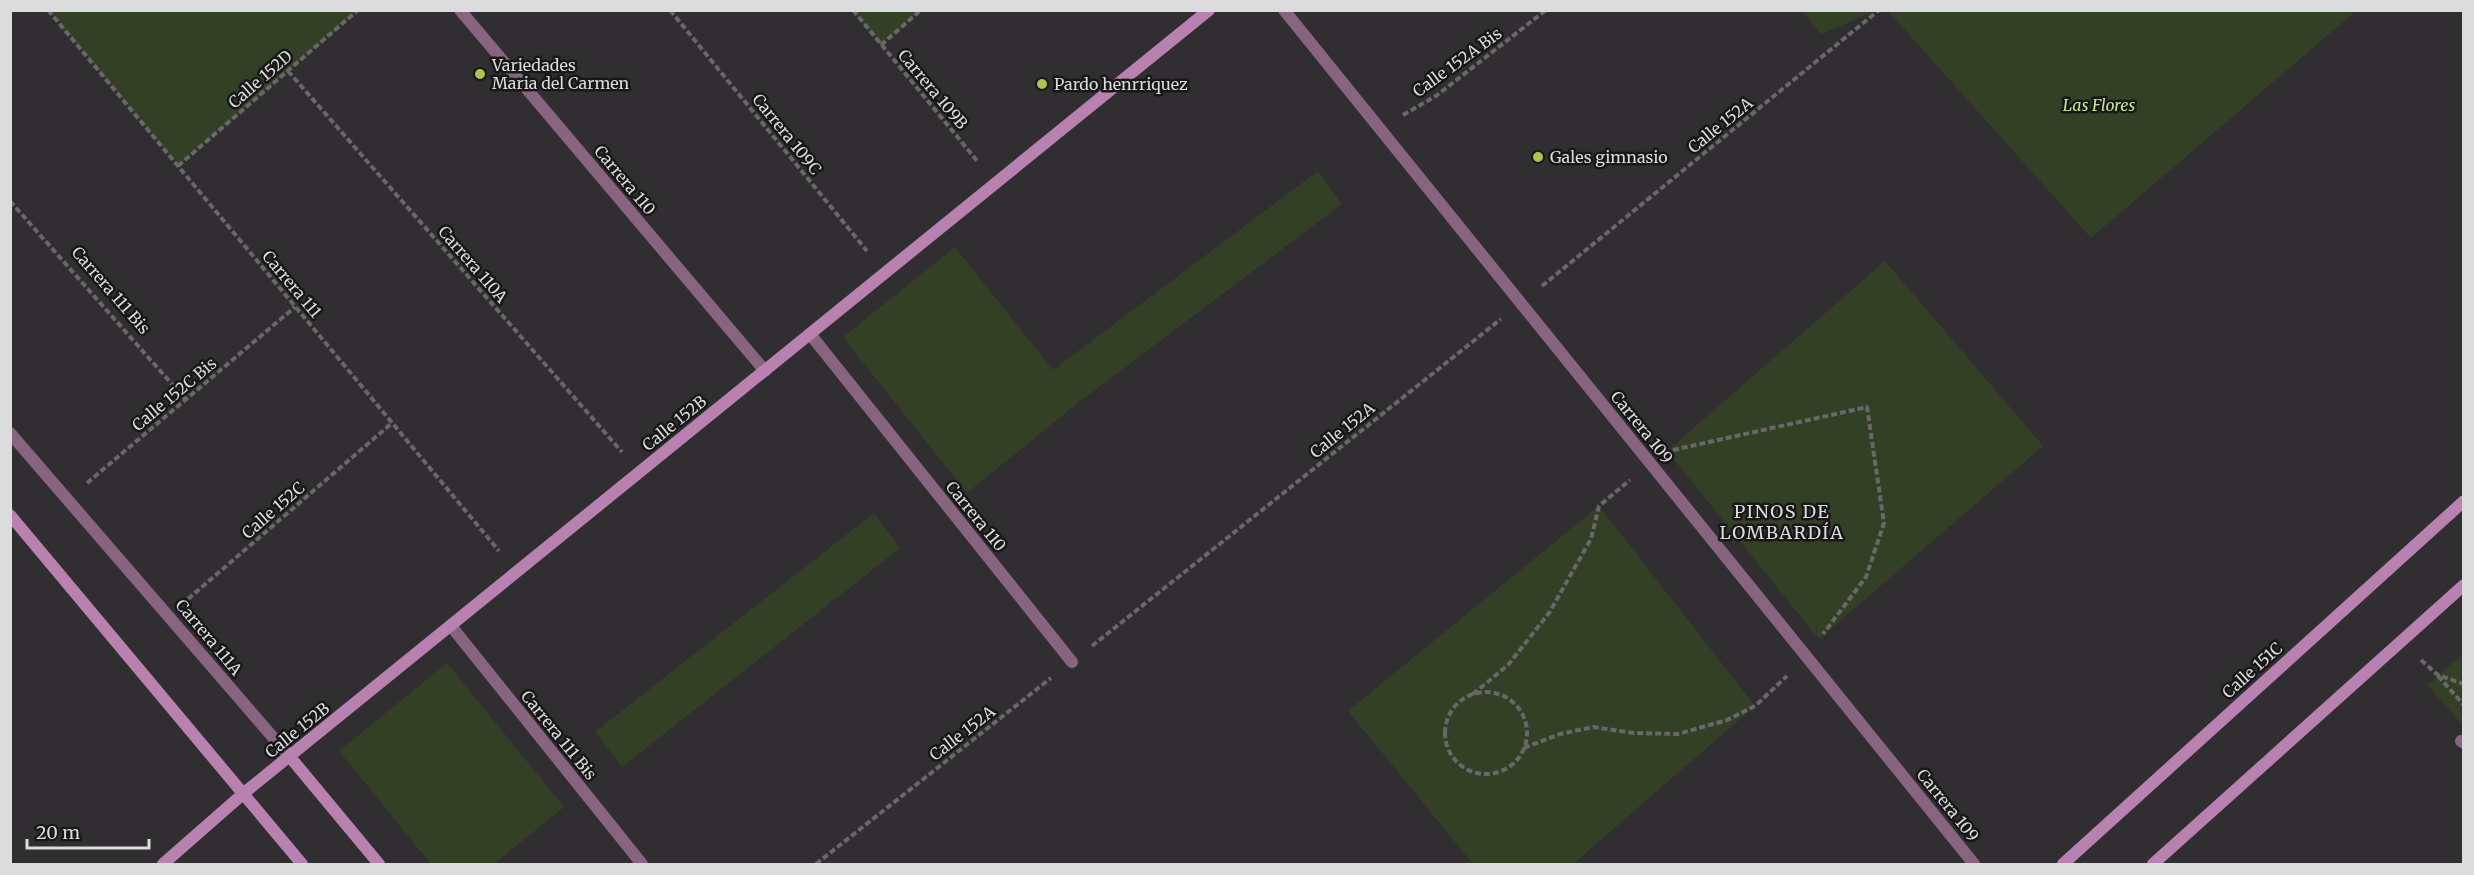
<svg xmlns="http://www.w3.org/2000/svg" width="2474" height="875" viewBox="0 0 2474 875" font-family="Merriweather,serif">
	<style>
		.green { fill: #344025 }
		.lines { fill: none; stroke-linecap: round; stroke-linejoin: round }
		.path { stroke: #6a676a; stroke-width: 4; stroke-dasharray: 6 3; stroke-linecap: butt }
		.lane { stroke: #886481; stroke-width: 12 }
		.street { stroke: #886481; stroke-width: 12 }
		.secondary { stroke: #b981af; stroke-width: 12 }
		.poi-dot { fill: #b2c34c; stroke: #181718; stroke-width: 2 }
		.labels { text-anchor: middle; stroke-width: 5; stroke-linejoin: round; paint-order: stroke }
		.street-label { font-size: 16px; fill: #dddcdd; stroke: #181718 }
		.poi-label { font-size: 16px; fill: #dddcdd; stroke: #181718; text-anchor: start }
		.park-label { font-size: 16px; font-style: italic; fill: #c6e69a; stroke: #181718 }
		.neighbourhood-label { font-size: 18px; letter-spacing: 1.5px; fill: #dddcdd; stroke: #181718 }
	</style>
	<rect width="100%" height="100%" fill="#312e31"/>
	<path class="green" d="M49 11H48H358L178 166Z
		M853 11H921L881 45Z
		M1802 11H1875L1821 34Z
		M1888 11H2356L2091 238Z
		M1318 171 1342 204 1079 402 967 493 843 337 955 247 1053 370Z
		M1885 261 2043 446 1819 639 1667 451Z
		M1599 506 1755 706 1573 864H1473L1348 711Z
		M874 513 900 548 622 767 595 732Z
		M2463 654V725L2427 685Z
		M447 663 564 807 494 864H431L339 751Z"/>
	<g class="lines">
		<path class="path" d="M48 10 499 551
			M670 10 867 251
			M853 10 978 162
			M881 45 921 10
			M288 71 622 452
			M1403 115 1436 96 1546 10
			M178 166 358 10
			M10 201 186 400
			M1542 286 1879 10
			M1673 450 1867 407 1884 523 1866 577 1823 634
			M87 483 295 307
			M188 599 392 423
			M1092 646 1501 319
			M2421 660 2438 675 2464 684
			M2438 676 2464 705
			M1445 733a41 41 0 1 1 82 0a41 41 0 1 1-82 0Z
			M1473 694 1508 665 1549 613 1591 539 1599 506 1630 480
			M1524 748 1560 734 1593 727 1634 733 1678 734 1727 720 1755 706 1787 676
			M816 864 1051 678"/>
		<path class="lane" d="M810 334 1072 662
			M451 626 642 864
			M2461 741 2464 743"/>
		<path class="street" d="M460 10 765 371
			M1284 10 1974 864
			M10 433 290 757"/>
		<path class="secondary" d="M10 515 302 864
			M290 757 379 864
			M163 864 244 793 1209 10
			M2063 864 2464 501
			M2153 864 2464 585"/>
	</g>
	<g class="poi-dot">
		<circle cx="480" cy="74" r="6"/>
		<circle cx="1042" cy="84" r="6"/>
		<circle cx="1538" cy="157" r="6"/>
	</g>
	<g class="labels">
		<g class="street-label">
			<text transform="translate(1457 62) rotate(-36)" y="6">Calle 152A Bis</text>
			<text transform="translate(260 79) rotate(-41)" y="6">Calle 152D</text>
			<text transform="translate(933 89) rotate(50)" y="6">Carrera 109B</text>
			<text transform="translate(1720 125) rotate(-39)" y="6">Calle 152A</text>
			<text transform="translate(787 134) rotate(51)" y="6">Carrera 109C</text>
			<text transform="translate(625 180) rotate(50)" y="6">Carrera 110</text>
			<text transform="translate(473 264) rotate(49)" y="6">Carrera 110A</text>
			<text transform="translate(292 284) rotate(50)" y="6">Carrera 111</text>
			<text transform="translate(111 290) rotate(49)" y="6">Carrera 111 Bis</text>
			<text transform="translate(174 394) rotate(-40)" y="6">Calle 152C Bis</text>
			<text transform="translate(674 423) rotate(-39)" y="6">Calle 152B</text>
			<text transform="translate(1642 427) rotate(51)" y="6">Carrera 109</text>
			<text transform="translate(1342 430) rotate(-39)" y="6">Calle 152A</text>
			<text transform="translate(273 510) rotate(-41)" y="6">Calle 152C</text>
			<text transform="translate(976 516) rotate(51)" y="6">Carrera 110</text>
			<text transform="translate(209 637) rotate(50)" y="6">Carrera 111A</text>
			<text transform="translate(2252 670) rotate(-42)" y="6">Calle 151C</text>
			<text transform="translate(297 730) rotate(-39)" y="6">Calle 152B</text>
			<text transform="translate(962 733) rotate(-38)" y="6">Calle 152A</text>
			<text transform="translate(559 735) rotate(51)" y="6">Carrera 111 Bis</text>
			<text transform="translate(1948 805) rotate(51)" y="6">Carrera 109</text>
		</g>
		<g class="poi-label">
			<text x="492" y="71">Variedades<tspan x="492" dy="18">Maria del Carmen</tspan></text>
			<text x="1054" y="90">Pardo henrriquez</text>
			<text x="1550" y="163">Gales gimnasio</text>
		</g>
		<g class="park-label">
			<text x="2099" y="111">Las Flores</text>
		</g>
		<g class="neighbourhood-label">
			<text x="1782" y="518">PINOS DE<tspan x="1782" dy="21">LOMBARDÍA</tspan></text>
		</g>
	</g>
	<rect width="2474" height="875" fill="none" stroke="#dddcdd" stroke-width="24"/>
	<path d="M27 839v9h122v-9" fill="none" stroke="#dddcdd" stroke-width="3"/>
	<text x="36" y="839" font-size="18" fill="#dddcdd" stroke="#181718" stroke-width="4.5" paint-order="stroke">20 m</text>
</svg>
